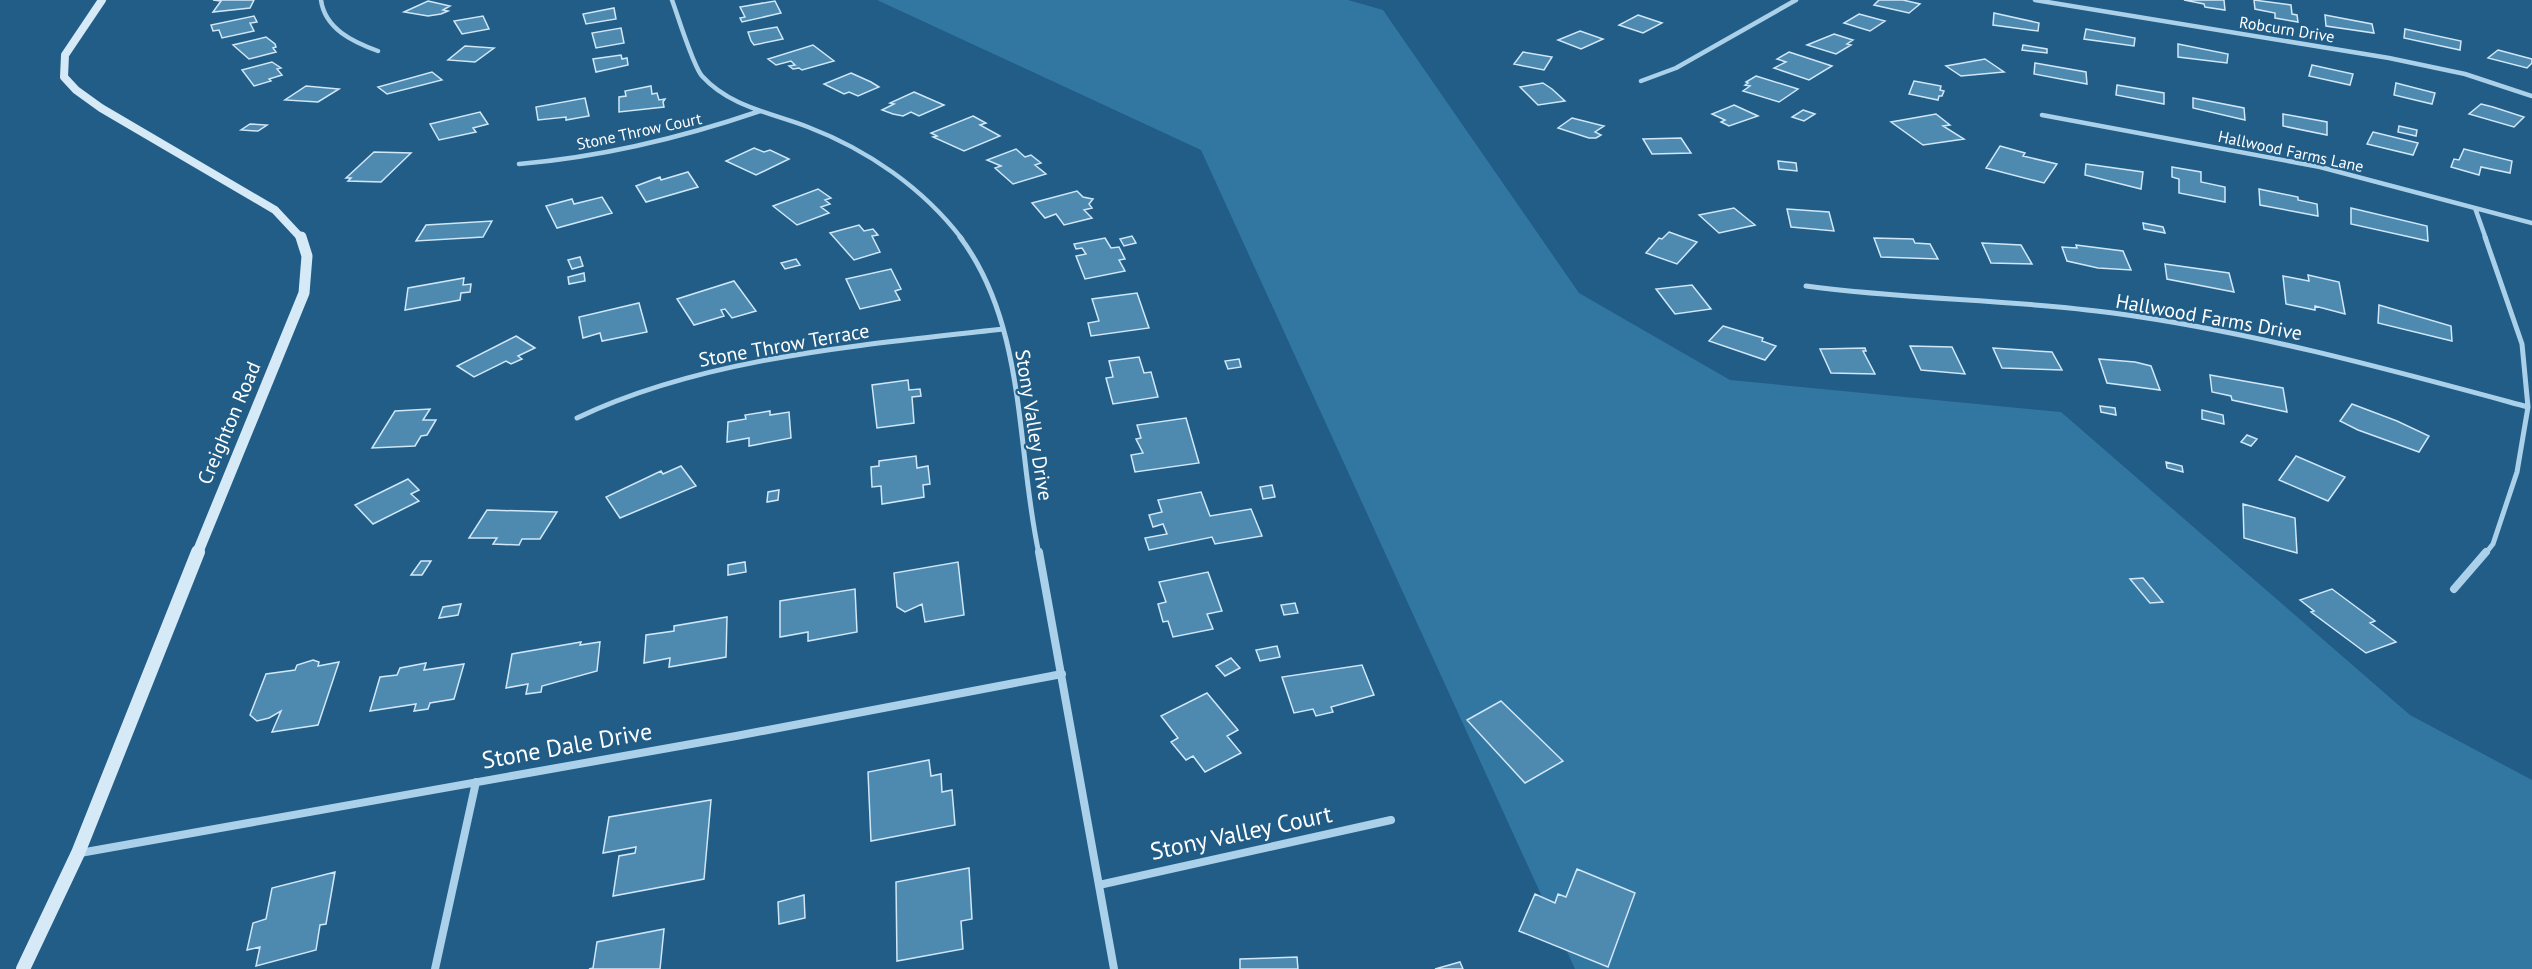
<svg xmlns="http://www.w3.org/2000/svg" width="2532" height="969" viewBox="0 0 2532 969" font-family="'PT Sans',sans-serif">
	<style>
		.green { fill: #3276a2 }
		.building { fill: #4e89b0; stroke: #cfe7f7; stroke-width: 1.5 }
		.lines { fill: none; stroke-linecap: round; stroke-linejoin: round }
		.street-far2 { stroke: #aad1e9; stroke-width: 4.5 }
		.street-far1 { stroke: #aad1e9; stroke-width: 5 }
		.street { stroke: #aad1e9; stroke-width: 8 }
		.secondary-far2 { stroke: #d5e9f7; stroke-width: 8 }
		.secondary-far1 { stroke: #d5e9f7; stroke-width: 11 }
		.secondary { stroke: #d5e9f7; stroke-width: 14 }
		.labels { text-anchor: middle; stroke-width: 4.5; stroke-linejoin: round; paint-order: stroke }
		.far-street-label { font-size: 16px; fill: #fff; stroke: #215d86 }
		.street-label { font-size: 20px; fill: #fff; stroke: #215d86 }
		.near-street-label { font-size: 24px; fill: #fff; stroke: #215d86 }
	</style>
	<rect width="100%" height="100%" fill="#215d86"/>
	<path class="green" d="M877 0H1348L1383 10 1579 293 1730 380 2061 412 2410 715 2532 780V969H1575L1201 150Z"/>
	<path class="building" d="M213 0H254L250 8 213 12 221 1Z
		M1879 0H1903L1920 4 1909 13 1874 5Z
		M2184 0H2224L2225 10 2205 7 2204 4Z
		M2254 0 2291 5 2292 14 2297 15 2298 22 2275 18V13L2255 9Z
		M428 1 450 6 443 10 448 11 441 14 428 16 404 12Z
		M775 1 781 13 742 22 740 18 745 17 740 7Z
		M614 8 616 19 586 24 583 14Z
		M1994 13 2039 23 2038 31 1993 25Z
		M1859 14 1885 21 1870 31 1844 23Z
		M1638 15 1662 23 1643 33 1619 25Z
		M2325 15 2372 24 2374 33 2326 26Z
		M254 16 257 22 250 23 254 31 222 38 219 30 213 31 211 25Z
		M483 16 489 29 462 34 454 21Z
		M777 27 783 39 754 45 751 41 748 32Z
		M621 28 624 43 596 48 592 33Z
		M2086 29 2135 38 2134 46 2084 39Z
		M2405 29 2461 41 2460 50 2404 38Z
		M1580 31 1603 39 1581 49 1558 40Z
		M1834 34 1853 40 1847 44 1851 45 1836 54 1807 45Z
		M266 37 275 44 276 47 273 48 276 52 249 59 233 45Z
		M2178 44 2228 54 2227 63 2178 57Z
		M813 45 834 61 802 70 799 68 793 69 789 66 795 65 791 61 776 65 768 59Z
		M2023 45 2047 49V53L2022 50Z
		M465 46 494 48 475 62 448 60Z
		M2498 50 2532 59V63L2527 68 2488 58Z
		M1523 52 1552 57 1544 70 1514 64Z
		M1789 52 1832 66 1809 80 1774 68 1786 62 1777 59Z
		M621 55 622 59 627 58 628 65 596 72 593 59Z
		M1985 59 2004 72 1961 76 1946 66Z
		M272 62 281 68 277 69 282 75 269 79 271 81 254 86 242 70Z
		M2035 63 2086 72 2087 84 2034 74Z
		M2312 65 2353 74 2350 85 2309 76Z
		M432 72 442 80 387 94 378 87Z
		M851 73 871 82 879 87 858 96 849 92 844 94 824 84Z
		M1756 76 1798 89 1779 102 1743 91 1750 86 1745 85 1748 83 1746 82Z
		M1914 81 1941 86 1940 90 1944 91 1942 96H1939L1938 100 1909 94Z
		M1543 83 1552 89 1565 101 1538 105 1520 87Z
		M2396 83 2435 93 2432 104 2394 95Z
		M2117 85 2164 93V104L2116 95Z
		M306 86 339 89 318 102 285 100Z
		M651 86 652 94 657 93 659 100 665 99 663 102 664 107 619 112V97L626 96 625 91Z
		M914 92 944 105 919 116 911 112 903 116 893 114 882 110 894 104 890 103Z
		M585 98 589 116 566 120V117L538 120 536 107Z
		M2193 98 2244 108 2245 120 2193 108Z
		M2481 104 2493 107 2524 117 2514 127 2469 114Z
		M1734 105 1758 116 1729 126 1721 122 1725 120 1712 114Z
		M1803 110 1815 114 1804 121 1792 117Z
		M480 112 488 124 473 128 476 132 439 140 430 124Z
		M1936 114 1950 125 1943 126 1964 139 1923 145 1891 122Z
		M2283 114 2327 122V135L2283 126Z
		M973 116 986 123 980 125 1000 136 964 151 933 137 937 136 931 133Z
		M1572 118 1604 126 1595 132 1601 135 1596 138H1589L1558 128Z
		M250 124 267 125 258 131 241 130Z
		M2399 126 2417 130 2416 136 2398 132Z
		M2373 132 2418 143 2413 155 2367 144Z
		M1681 138 1691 153 1652 154 1643 139Z
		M2000 146 2025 153 2023 156 2057 164 2044 183 1986 168Z
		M754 148 764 152 770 150 789 159 756 175 726 161Z
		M1016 149 1025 157 1031 155 1041 163 1035 165 1046 174 1013 184 995 168 1001 166 987 160Z
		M2464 149 2512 161 2510 173 2481 167 2479 175 2451 167 2454 159 2459 160Z
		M374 152 411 153 381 182 348 181 351 178H346Z
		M1778 161 1796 163 1797 171 1779 169Z
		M2086 164 2143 172 2141 189 2085 175Z
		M2172 167 2201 172V182L2225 187V202L2179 193V179L2172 177Z
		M688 172 698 187 646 202 636 186 660 177 661 180Z
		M818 189 831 198 825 200 830 204 821 207 829 213 797 225 773 206Z
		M2259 189 2298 197V200L2317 204 2318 216 2260 205Z
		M1077 191 1083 197 1093 199 1089 204 1092 208 1084 210 1092 218 1064 225 1056 214 1045 218 1032 203Z
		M602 197 612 213 557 228 546 206 572 199 574 204Z
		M1734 208 1755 225 1719 233 1699 215Z
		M2351 208 2427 226 2428 241 2351 224Z
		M1787 209 1829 212 1834 231 1791 227Z
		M492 221 483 237 416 241 426 225Z
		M2143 223 2163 227 2165 233 2144 229Z
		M859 225 864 231 873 229 878 235 872 236 880 252 854 260 830 233Z
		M1669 232 1697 242 1677 264 1646 253 1659 238 1662 239Z
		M1132 236 1136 243 1124 246 1120 239Z
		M1105 238 1111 248 1119 247 1125 259 1119 260 1125 271 1085 279 1076 256 1086 254 1082 248 1076 249 1074 244Z
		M1874 238 1913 239 1915 243 1930 244 1938 259 1881 257Z
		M1982 243 2021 245 2032 264 1991 263Z
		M2076 245 2123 251 2131 270 2098 268 2067 261 2062 247 2077 248Z
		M580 257 583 266 572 269 568 260Z
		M796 259 800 265 785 269 781 263Z
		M2165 264 2229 273 2234 292 2167 279Z
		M891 269 901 289 895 291 900 300 860 309 846 279Z
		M584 273 585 281 569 284 568 277Z
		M2308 275 2339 282 2345 314 2315 306V310L2286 304 2283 276 2309 281Z
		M464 278 463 285 471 284 470 292 461 293 460 300 405 310 408 288Z
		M734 281 756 311 732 318 725 309 721 310 724 316 694 325 677 299Z
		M1692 285 1711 309 1675 314 1656 289Z
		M1137 293 1149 328 1091 336 1088 323 1099 321 1092 299Z
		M639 303 647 332 602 341 600 333 583 338 579 317Z
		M2379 305 2451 326 2452 341 2378 323Z
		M1723 326 1763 338 1762 341 1776 346 1765 360 1709 341Z
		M516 336 535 348 518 356 522 359 511 364 506 361 474 377 457 366Z
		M1910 346 1952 347 1965 374 1921 370Z
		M1865 348 1866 351H1863L1875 374 1831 373 1820 349Z
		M1993 348 2052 352 2062 370 2002 368Z
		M1139 357 1144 373 1151 372 1158 397 1113 404 1106 378 1113 377 1109 361Z
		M1239 359 1241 367 1228 369 1225 361Z
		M2099 359 2135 362 2151 366 2160 390 2107 383Z
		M2210 375 2283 388 2287 412 2232 400 2231 396 2212 392Z
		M908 380 909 390 920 389 921 396 912 397 914 423 877 428 872 385Z
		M2352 404 2397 421 2429 436 2419 452 2358 430 2340 421Z
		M2100 406 2115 408 2116 415 2101 412Z
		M430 409 423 420H436L427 435 421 436 415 446 372 448 395 411Z
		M2202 410 2223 415 2224 424 2202 419Z
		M770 411V415L789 412 791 438 749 446V438L727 442 728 422 746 419 745 415Z
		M1186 418 1199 463 1135 472 1131 455 1143 453 1136 439 1141 438 1137 425Z
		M2247 435 2257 439 2251 446 2241 442Z
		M916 456 917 468 928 466 930 484 923 485 924 497 882 504 881 486 872 487 871 467 879 466V461Z
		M2296 456 2345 477 2328 501 2279 480Z
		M2166 462 2182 466 2183 472 2167 468Z
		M681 466 696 486 620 518 606 497 661 471 663 474Z
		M408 479 419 490 411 494 419 501 373 524 355 505Z
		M1272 485 1275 497 1263 499 1260 487Z
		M779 490 778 500 767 502 768 492Z
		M1201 492 1210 516 1251 509 1262 536 1215 544 1212 537 1149 550 1145 538 1167 534 1163 524 1153 527 1149 515 1162 512 1158 500Z
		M2243 504 2295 518 2297 553 2244 538Z
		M487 510 557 512 540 539H522L519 545 493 544 497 538H469Z
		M421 561H431L422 575H411Z
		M745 562 746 572 728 575V565Z
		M958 562 964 615 925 622 922 604 905 612 897 607 894 573Z
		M1208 572 1222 611 1207 614 1213 629 1173 637 1168 621 1163 622 1158 604 1166 602 1159 582Z
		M2143 578 2163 602 2150 603 2130 579Z
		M855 589 857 632 808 641V632L780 637V601Z
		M2332 589 2375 621 2370 623 2396 642 2366 653 2311 612 2314 611 2300 600Z
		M1295 603 1298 613 1284 615 1281 605Z
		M461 604 458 615 439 618 443 607Z
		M727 617 726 657 669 667 670 658 644 663 646 635 674 631V626Z
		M581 642 580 645 600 642 597 671 542 686 541 692 526 694 528 684 506 688 512 654Z
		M1277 646 1280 657 1260 661 1256 650Z
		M1231 658 1240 668 1225 676 1216 666Z
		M313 660 319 662 318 666 339 662 318 725 272 732 281 711 269 718 257 721 250 715 266 674 295 670 297 665Z
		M426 663 424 670 464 664 454 699 430 703 428 709 414 711 416 704 370 711 380 677 397 675 400 668Z
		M1362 665 1374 695 1331 707 1333 712 1316 716 1313 709 1294 713 1282 677Z
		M1207 693 1238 730 1227 736 1241 753 1205 772 1193 756 1186 760 1171 742 1178 738 1161 716Z
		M1501 701 1563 761 1525 783 1467 720Z
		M929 760 931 776 941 774 942 792 952 790 955 825 871 841 868 772Z
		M711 800 704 879 613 896 619 856 635 853 636 847 603 853 609 817Z
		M969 868 972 919 961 921 963 949 897 961 896 882Z
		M1577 869 1635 893 1608 967 1519 931 1535 894 1555 903 1558 894 1566 897Z
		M335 872 326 924 320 925 316 950 256 966 260 947 247 950 253 923 266 919 272 888Z
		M804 895 805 918 779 924 778 902Z
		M664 929 660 969H589L593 968 597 942Z
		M1297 957 1298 969H1240V959Z
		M1460 962 1463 969H1435Z"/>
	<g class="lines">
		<path class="street-far2" d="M321 0C325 29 353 42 378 51
			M672 0C678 16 693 66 702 76 730 107 772 113 808 127 868 150 923 188 962 239
			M2035 0 2389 58 2465 74 2532 96
			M1641 81 1676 68 1796 0
			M2042 115 2320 167 2532 223
			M519 164C602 157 681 138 760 111
			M2475 208 2486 239"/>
		<path class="street-far1" d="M960 237C1027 326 1016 450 1039 554
			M1806 286C1908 300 2011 299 2113 313 2254 332 2391 370 2528 407
			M577 418C704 357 864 345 1003 329
			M2485 554 2493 544 2517 472 2528 407 2522 344 2485 237"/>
		<path class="street" d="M1039 552 1114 969
			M2454 589 2486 552
			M80 853 736 736 1062 674
			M1099 885 1391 820
			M435 969 476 782"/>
		<path class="secondary-far2" d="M102 0 65 55 64 77 76 90 101 108 275 210 302 239"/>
		<path class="secondary-far1" d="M197 554 304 293 307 256 301 237"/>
		<path class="secondary" d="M23 969 78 853 198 552"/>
	</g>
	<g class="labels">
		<g class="far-street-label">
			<text transform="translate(2287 29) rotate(9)" y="6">Robcurn Drive</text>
			<text transform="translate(639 131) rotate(-12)" y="6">Stone Throw Court</text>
			<text transform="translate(2291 151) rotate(12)" y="6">Hallwood Farms Lane</text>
		</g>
		<g class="street-label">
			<text transform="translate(2209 317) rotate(10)" y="7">Hallwood Farms Drive</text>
			<text transform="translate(784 345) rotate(-10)" y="7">Stone Throw Terrace</text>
			<text transform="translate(229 423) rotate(-67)" y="7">Creighton Road</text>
			<text transform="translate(1034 425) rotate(81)" y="7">Stony Valley Drive</text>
		</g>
		<g class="near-street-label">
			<text transform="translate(567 746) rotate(-10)" y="8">Stone Dale Drive</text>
			<text transform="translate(1241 833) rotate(-12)" y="8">Stony Valley Court</text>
		</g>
	</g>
</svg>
